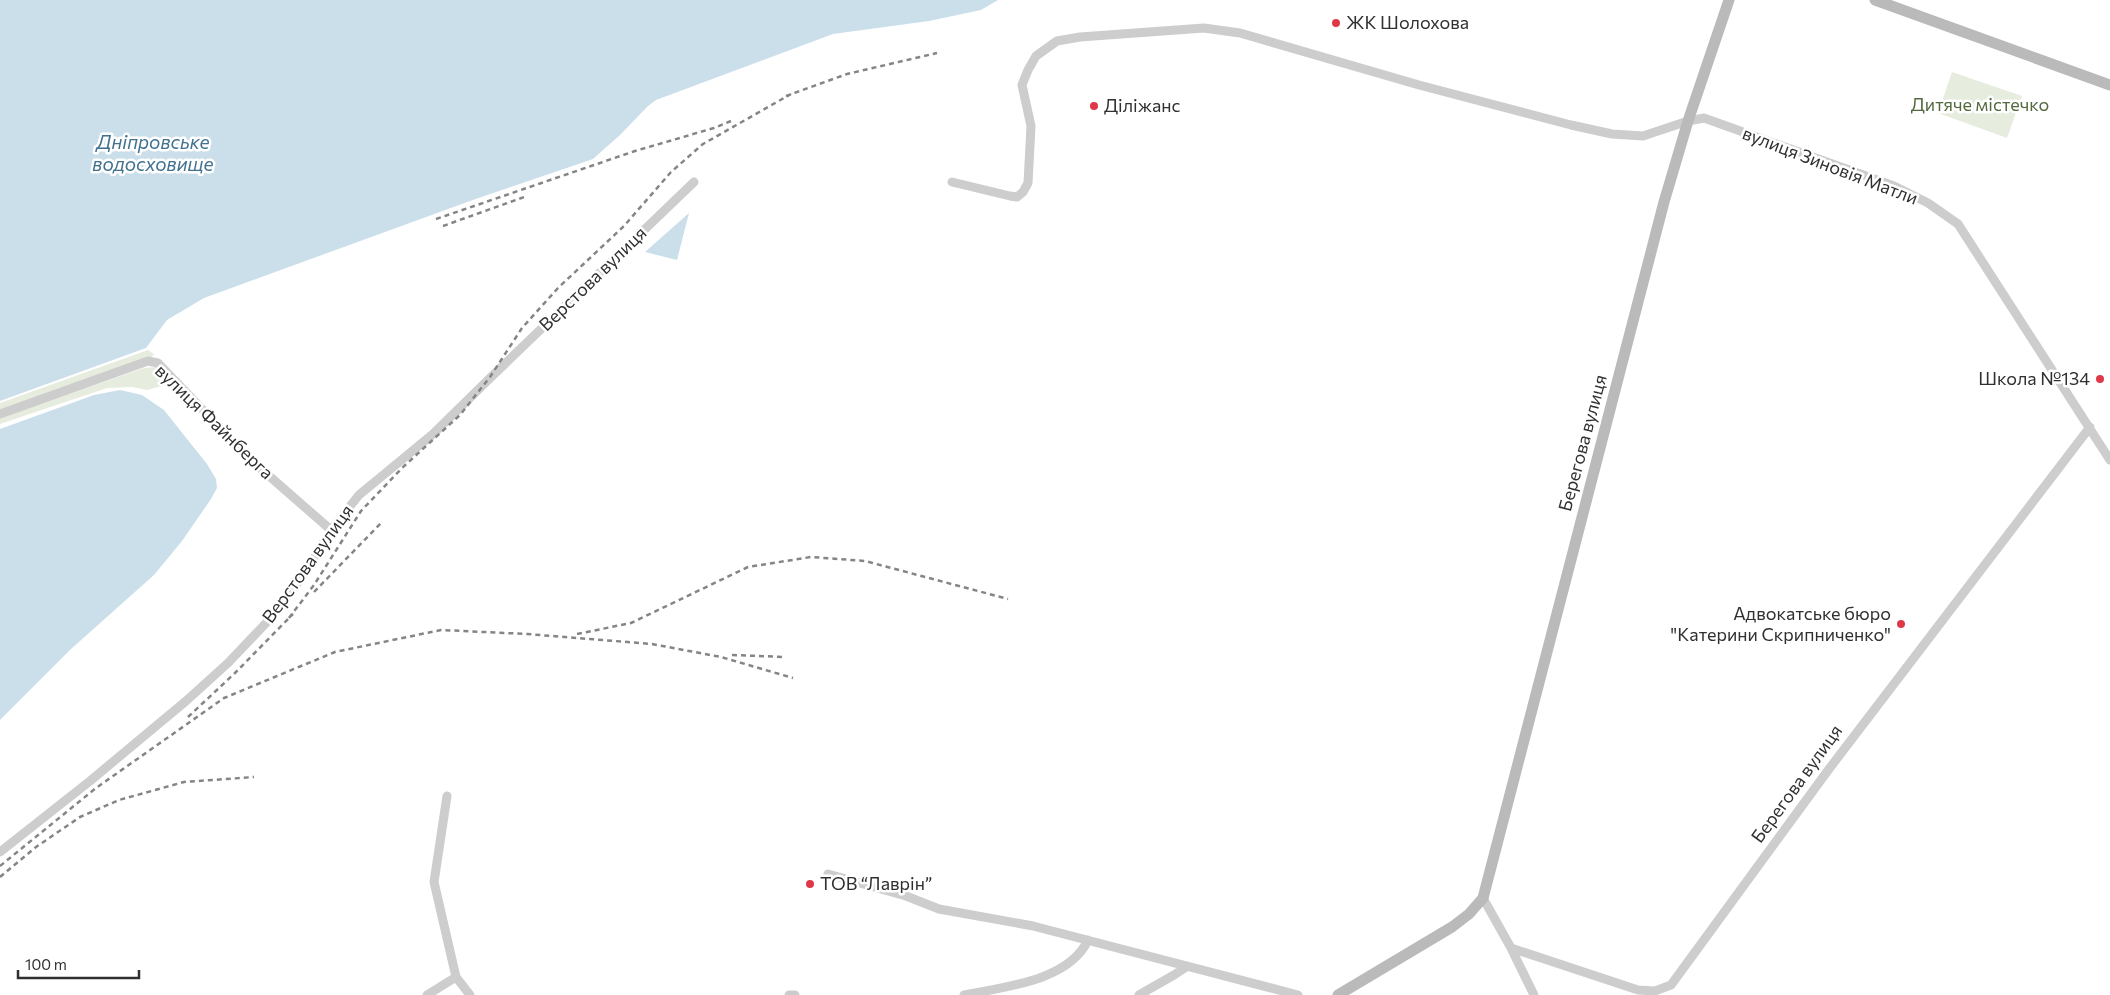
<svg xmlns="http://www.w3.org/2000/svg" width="2110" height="995" viewBox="0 0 2110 995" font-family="Commissioner,sans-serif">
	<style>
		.green { fill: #e6ecde }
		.water { fill: #cbdfeb }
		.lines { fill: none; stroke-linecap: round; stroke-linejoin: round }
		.street { stroke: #cdcdcd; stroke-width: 9 }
		.secondary { stroke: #bababa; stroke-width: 11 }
		.rail { stroke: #858585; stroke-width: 2.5; stroke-dasharray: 5 4; stroke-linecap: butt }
		.poi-dot { fill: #df3948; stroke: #fff; stroke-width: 2 }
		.labels { text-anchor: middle; stroke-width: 5; stroke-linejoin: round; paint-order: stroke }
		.poi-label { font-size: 18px; fill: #303030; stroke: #fff; text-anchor: start }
		.park-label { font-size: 18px; fill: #536a3e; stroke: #fff }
		.street-label { font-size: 18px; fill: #303030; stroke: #fff }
		.water-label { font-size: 19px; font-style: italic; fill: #40728f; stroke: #fff }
	</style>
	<rect width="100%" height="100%" fill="#fff"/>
	<path class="green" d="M1952 72 2022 96 2007 138 1938 113Z
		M148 350 154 354 151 358 0 414V403Z
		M156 367 169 384 147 390 132 387 107 388 0 424V418L144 368Z"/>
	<path class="water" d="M0 0H998L981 10 929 21 833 34 656 100 648 106 620 135 593 159 470 201 204 298 167 320 146 348 0 401Z
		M689 213 677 260 645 252Z
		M120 390 142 395 164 410 207 464 216 479 217 488 211 499 182 541 154 575 71 649 0 720V429L94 395Z"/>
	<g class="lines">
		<path class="street" d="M952 182 1010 196 1017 197 1023 192 1028 183 1031 126 1022 85 1028 70 1036 56 1057 41 1080 37 1204 28 1240 33 1419 85 1571 125 1612 134 1643 136 1688 121 1704 118 1894 186 1928 203 1958 224 2110 460
			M0 414 148 361 158 363 252 461 331 530
			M447 796 434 882 456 977 470 995
			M0 852 90 781 186 701 228 663 267 622 304 575 331 530 359 495 433 434 487 381 694 182
			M828 874 906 896 939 909 1033 926 1298 995
			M1483 898 1511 948 1638 990 1655 991 1671 985 1829 769 2090 427
			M1511 948 1534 995
			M427 995 456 977
			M789 995H795
			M964 995C1004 987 1069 981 1088 940
			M1139 995 1174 975 1186 967"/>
		<path class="secondary" d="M1875 0 2110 85
			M1338 995 1452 927 1469 914 1483 898 1664 202 1688 121 1729 0"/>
		<path class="rail" d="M786 96 847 74 937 53
			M436 219 635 151 714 128 731 121
			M443 226 527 196
			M314 592 382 522
			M289 618 314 585 361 511 402 468 460 415 490 377 522 328 558 288 624 226 671 172 703 144 791 94
			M577 634 631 623 748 567 811 557 865 561 1008 599
			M732 655 785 657
			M188 717 235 673 293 614
			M0 866 96 788 224 698 335 652 441 630 527 634 652 644 721 657 793 678
			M0 877 36 847 80 817 119 800 184 782 254 777"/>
	</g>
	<g class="poi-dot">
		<circle cx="1336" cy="23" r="5"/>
		<circle cx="1094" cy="106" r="5"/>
		<circle cx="2100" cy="379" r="5"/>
		<circle cx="1901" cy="624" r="5"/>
		<circle cx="810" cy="884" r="5"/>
	</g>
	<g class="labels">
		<g class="poi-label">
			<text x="1346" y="29">ЖК Шолохова</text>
			<text x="1104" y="112">Діліжанс</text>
			<text x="2090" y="385" text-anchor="end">Школа №134</text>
			<text x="1891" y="620" text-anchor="end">Адвокатське бюро<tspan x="1891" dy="21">"Катерини Скрипниченко"</tspan></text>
			<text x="820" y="890">ТОВ “Лаврін”</text>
		</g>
		<g class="park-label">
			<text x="1980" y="111">Дитяче містечко</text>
		</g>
		<g class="street-label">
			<text transform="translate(1830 166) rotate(21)" y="6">вулиця Зиновія Матли</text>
			<text transform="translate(593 279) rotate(-44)" y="6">Верстова вулиця</text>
			<text transform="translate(214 422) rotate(44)" y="6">вулиця Файнберга</text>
			<text transform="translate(1583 443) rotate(-75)" y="6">Берегова вулиця</text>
			<text transform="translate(308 564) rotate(-54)" y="6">Верстова вулиця</text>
			<text transform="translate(1797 784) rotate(-54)" y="6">Берегова вулиця</text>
		</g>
		<g class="water-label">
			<text x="153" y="149">Дніпровське<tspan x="153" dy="22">водосховище</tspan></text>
		</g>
	</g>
	<path d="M18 970v8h121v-8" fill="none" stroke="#303030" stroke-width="2.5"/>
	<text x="25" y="970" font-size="15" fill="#303030" stroke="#ffffff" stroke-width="4" paint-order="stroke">100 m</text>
</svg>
